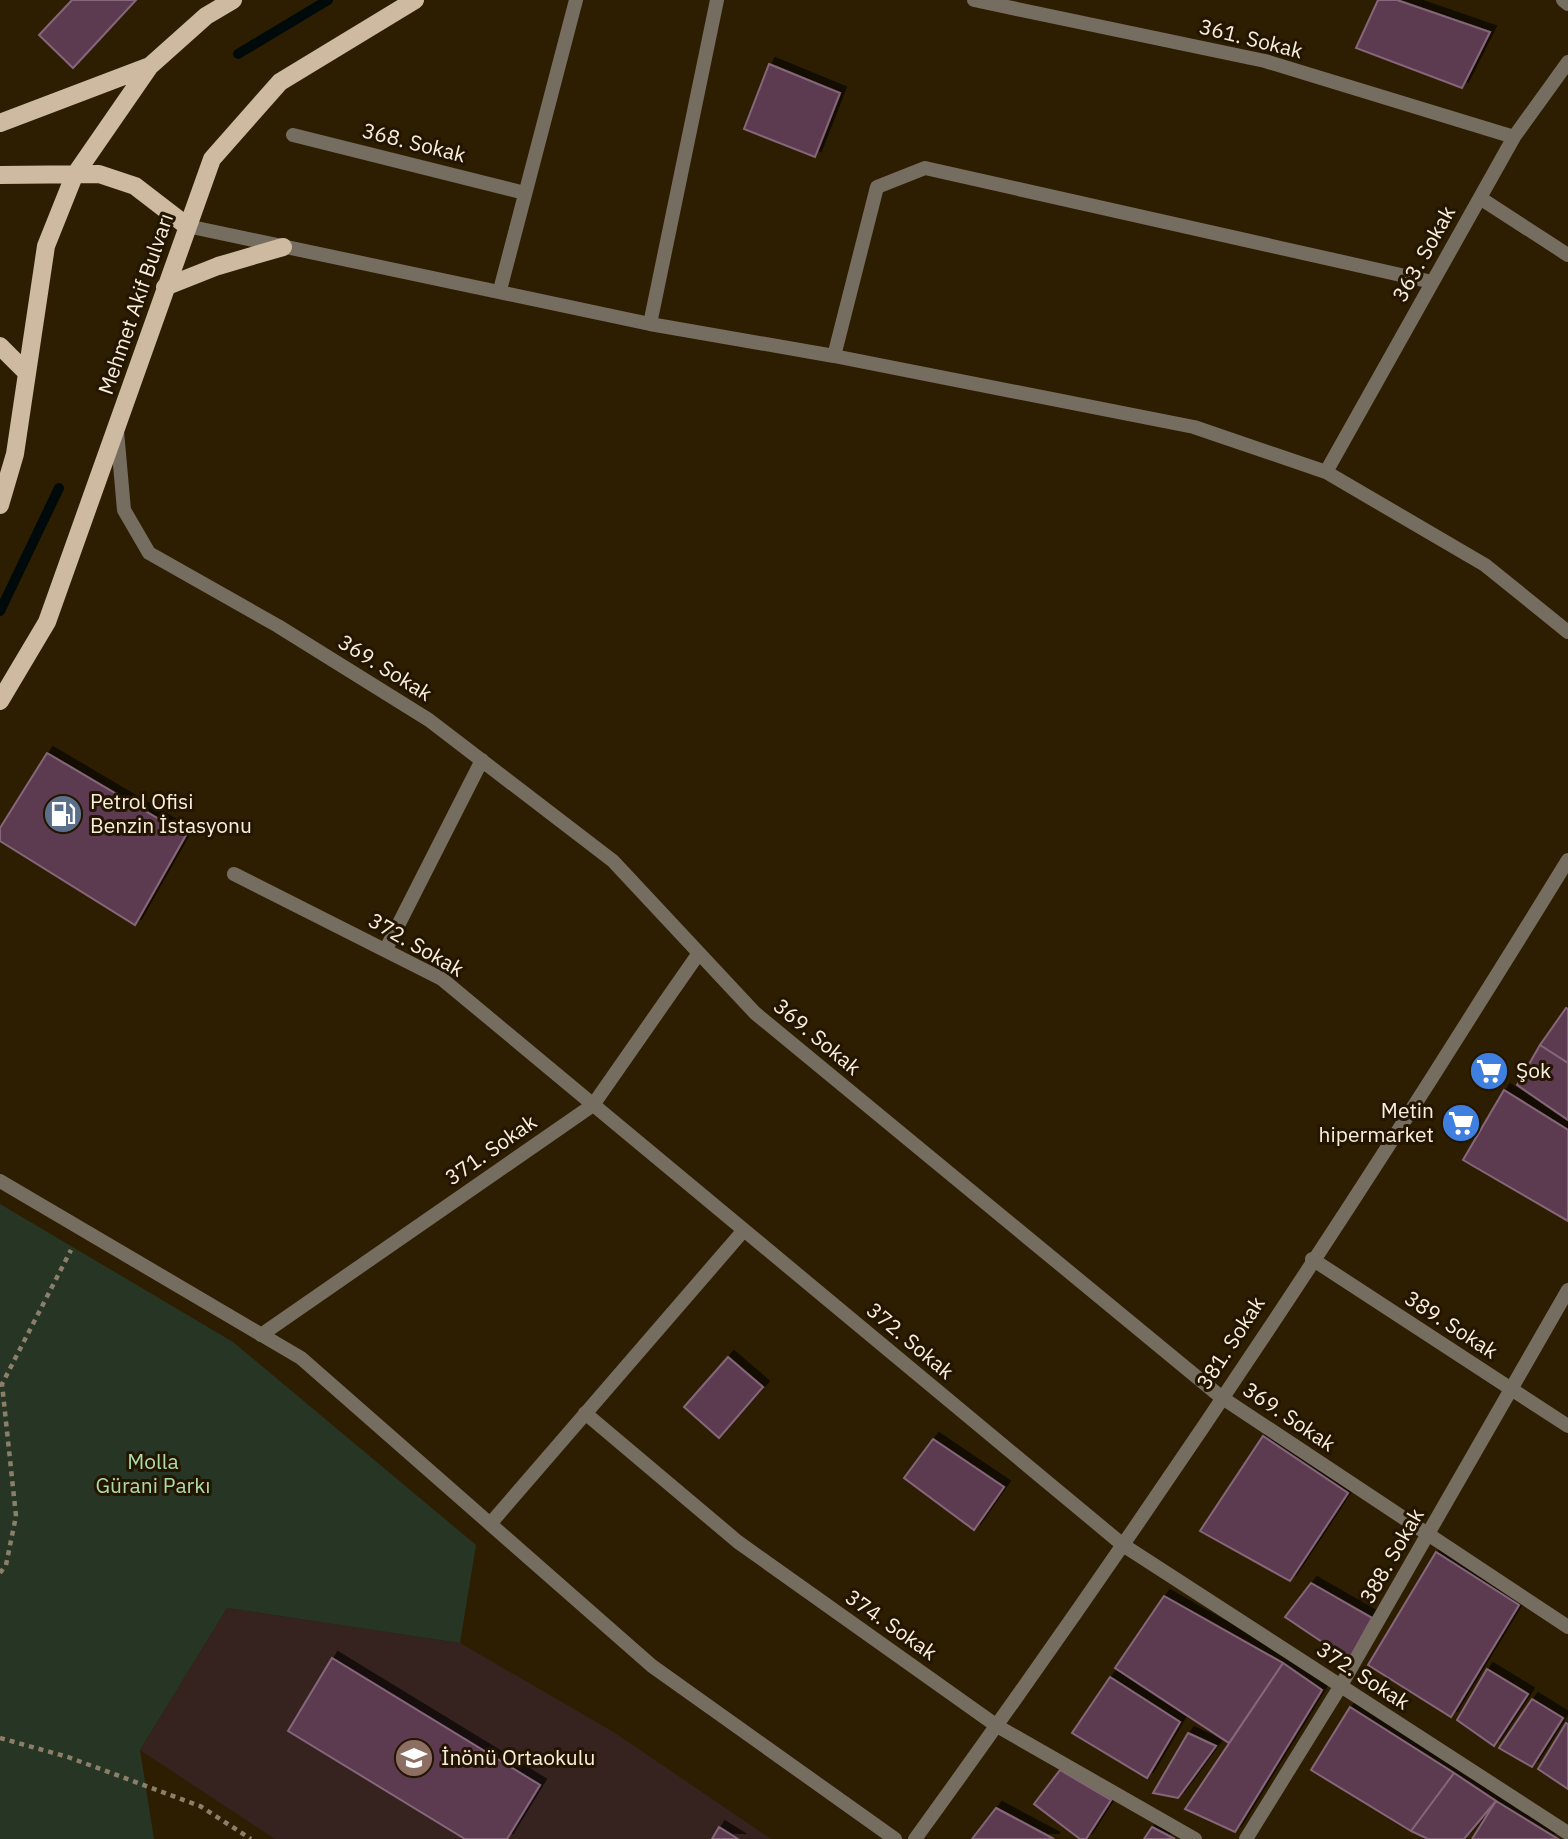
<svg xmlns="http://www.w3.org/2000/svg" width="1568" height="1839" viewBox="0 0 1568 1839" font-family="'IBM Plex Sans',sans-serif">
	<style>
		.education { fill: #362320 }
		.green { fill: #273524 }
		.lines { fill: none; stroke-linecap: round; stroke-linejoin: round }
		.stream { stroke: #000a0b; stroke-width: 10 }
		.building { fill: #5c3b51; stroke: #85667a; stroke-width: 2; filter: url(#shadow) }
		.path { stroke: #8c7f69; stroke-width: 4.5; stroke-dasharray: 5 5; stroke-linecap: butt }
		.minor { stroke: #766d61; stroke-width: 14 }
		.tertiary { stroke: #766d61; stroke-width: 14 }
		.primary { stroke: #cdbaa0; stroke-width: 18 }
		.labels { text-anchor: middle; stroke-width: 6; stroke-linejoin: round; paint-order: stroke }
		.street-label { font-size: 21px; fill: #f9efde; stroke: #231500 }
		.poi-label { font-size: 21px; fill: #f9efde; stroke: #231500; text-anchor: start }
		.park-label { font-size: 21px; fill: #aedca7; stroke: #231500 }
	</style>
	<defs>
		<filter id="shadow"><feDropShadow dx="6" dy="-6" stdDeviation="0" flood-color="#0009"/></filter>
	</defs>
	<rect width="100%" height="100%" fill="#2d1e02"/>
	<path class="education" d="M227 1608 460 1643 615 1733 771 1839H275L140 1750Z"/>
	<path class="green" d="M0 1204 233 1342 476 1545 460 1643 227 1608 140 1750 154 1839H0Z"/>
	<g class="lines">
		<path class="stream" d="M238 54 328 0
			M0 611 59 488"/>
	</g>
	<path class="building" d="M72 0H136L73 68 39 35Z
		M1378 0H1397L1490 32 1462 88 1356 48Z
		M769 64 840 93 815 157 744 129Z
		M47 753 186 835 135 925 0 841V828Z
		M1566 1008 1568 1009V1063L1540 1045Z
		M1540 1045 1568 1063V1120L1517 1085Z
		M1504 1090 1568 1130V1221L1463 1160Z
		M728 1357 763 1387 719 1438 684 1407Z
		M1263 1436 1348 1493 1290 1581 1200 1531Z
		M933 1439 1004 1487 974 1530 904 1478Z
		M1436 1552 1519 1605 1451 1717 1368 1665Z
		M1311 1583 1372 1618 1349 1660 1285 1617Z
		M1164 1596 1283 1663 1229 1743 1115 1668Z
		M332 1658 540 1785 507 1839H465L288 1731Z
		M1283 1663 1322 1690 1235 1832 1185 1809Z
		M1487 1669 1528 1694 1494 1746 1457 1720Z
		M1110 1677 1180 1722 1147 1778 1072 1733Z
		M1532 1699 1563 1718 1532 1767 1499 1748Z
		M1350 1707 1454 1773 1411 1831 1311 1770Z
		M1566 1723 1568 1724V1789L1538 1769Z
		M1188 1733 1216 1746 1178 1798 1153 1793Z
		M1060 1770 1111 1800 1086 1839H1080L1034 1804Z
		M1454 1773 1496 1801 1464 1839H1428L1411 1831Z
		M1496 1801 1558 1839H1472Z
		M996 1808 1054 1839H972Z
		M719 1827 738 1839H712Z
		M1152 1827 1175 1839H1144Z"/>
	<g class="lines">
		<path class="path" d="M0 1573 6 1565 16 1516 2 1384 71 1250
			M0 1738 68 1757 200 1806 251 1839"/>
		<path class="minor" d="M974 0 1265 61 1514 137
			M1563 0 1568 4
			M293 135 525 193
			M1480 198 1568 255
			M187 226 650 324 834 356 1194 427 1326 472 1485 565 1568 632
			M500 290 576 0
			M650 324 717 0
			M834 356 877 187 925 168 1432 282
			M117 431 124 510 149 553 278 626 429 720 613 861 755 1013 1221 1397 1568 1627
			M1326 472 1514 137 1568 62
			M234 874 442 979 1123 1545 1568 1833
			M386 949 482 760
			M0 1181 301 1358 652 1666 895 1839
			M1312 1259 1568 1426
			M261 1335 593 1105 699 953
			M585 1413 738 1542 997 1726 1195 1839
			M490 1524 744 1230
			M1246 1839 1340 1687 1568 1290"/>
		<path class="tertiary" d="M915 1839C1145 1522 1363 1194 1568 860"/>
		<path class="primary" d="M0 123 150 66
			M0 175 99 174 135 186 187 226
			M165 287 218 266 283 247
			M0 346 27 373
			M0 505 15 454 46 246 74 176 150 66 206 16 233 0
			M0 701 47 622 212 159 280 82 415 0"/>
	</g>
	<defs>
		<g id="fuel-disc" transform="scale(2.0125)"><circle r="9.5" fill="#5c6f8a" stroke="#231500"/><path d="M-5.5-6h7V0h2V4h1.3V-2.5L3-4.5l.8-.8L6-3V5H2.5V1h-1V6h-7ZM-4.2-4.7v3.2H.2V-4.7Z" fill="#fff"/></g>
		<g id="supermarket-disc" transform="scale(2.0125)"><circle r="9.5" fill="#3f7fe0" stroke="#231500"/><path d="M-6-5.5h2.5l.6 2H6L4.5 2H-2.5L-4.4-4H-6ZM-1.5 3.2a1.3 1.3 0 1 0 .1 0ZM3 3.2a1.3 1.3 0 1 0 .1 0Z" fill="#fff"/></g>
		<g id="school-disc" transform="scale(2.0125)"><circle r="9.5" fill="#8d6e63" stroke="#231500"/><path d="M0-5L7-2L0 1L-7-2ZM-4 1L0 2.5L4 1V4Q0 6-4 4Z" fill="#fff"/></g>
	</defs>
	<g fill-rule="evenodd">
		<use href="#fuel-disc" x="63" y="814"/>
		<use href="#supermarket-disc" x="1489" y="1071"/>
		<use href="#supermarket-disc" x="1461" y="1123"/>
		<use href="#school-disc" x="414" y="1758"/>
	</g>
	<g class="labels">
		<g class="street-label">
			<text transform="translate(1251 39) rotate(14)" y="7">361. Sokak</text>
			<text transform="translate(414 143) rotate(14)" y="7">368. Sokak</text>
			<text transform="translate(1424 254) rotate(-61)" y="7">363. Sokak</text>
			<text transform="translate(136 304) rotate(-71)" y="7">Mehmet Akif Bulvarı</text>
			<text transform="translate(385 668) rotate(32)" y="7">369. Sokak</text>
			<text transform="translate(416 945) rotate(30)" y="7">372. Sokak</text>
			<text transform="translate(817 1037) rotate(40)" y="7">369. Sokak</text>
			<text transform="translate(491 1150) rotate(-35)" y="7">371. Sokak</text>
			<text transform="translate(1451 1325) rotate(33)" y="7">389. Sokak</text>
			<text transform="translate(910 1341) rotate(40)" y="7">372. Sokak</text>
			<text transform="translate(1231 1343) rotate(-57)" y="7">381. Sokak</text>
			<text transform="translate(1289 1417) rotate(34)" y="7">369. Sokak</text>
			<text transform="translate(1392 1556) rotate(-60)" y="7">388. Sokak</text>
			<text transform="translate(891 1625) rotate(35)" y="7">374. Sokak</text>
			<text transform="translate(1363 1676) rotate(33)" y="7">372. Sokak</text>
		</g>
		<g class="poi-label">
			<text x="90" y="809">Petrol Ofisi<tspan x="90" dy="24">Benzin İstasyonu</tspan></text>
			<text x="1516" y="1078">Şok</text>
			<text x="1434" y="1118" text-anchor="end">Metin<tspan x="1434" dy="24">hipermarket</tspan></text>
			<text x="441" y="1765">İnönü Ortaokulu</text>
		</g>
		<g class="park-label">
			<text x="153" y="1469">Molla<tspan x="153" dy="24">Gürani Parkı</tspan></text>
		</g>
	</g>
</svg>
